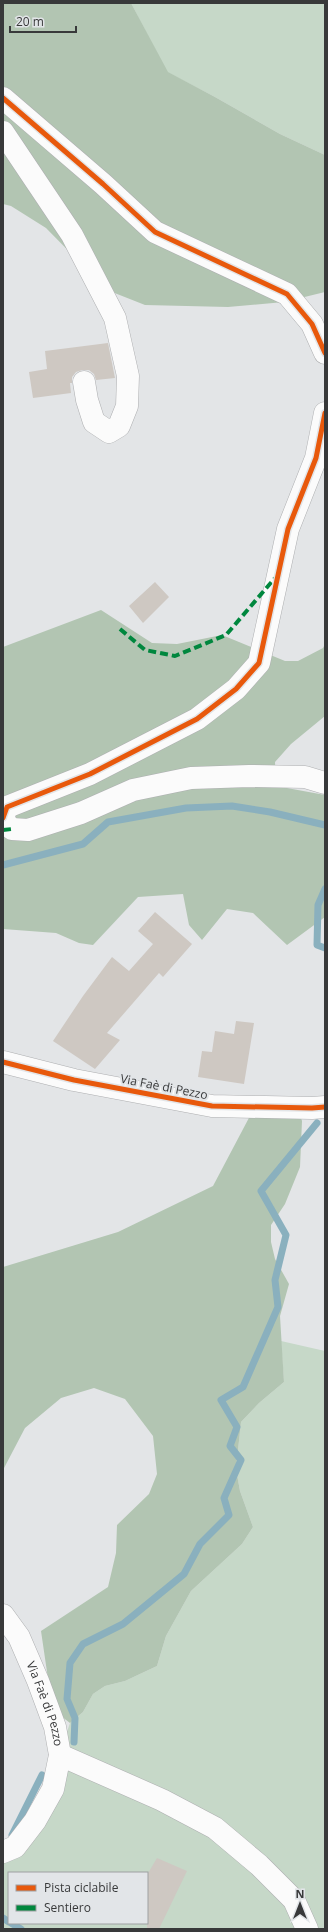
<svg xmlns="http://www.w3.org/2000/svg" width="328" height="1932" viewBox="0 0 328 1932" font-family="'Open Sans',sans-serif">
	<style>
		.green { fill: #c6d8c8; fill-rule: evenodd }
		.forest { fill: #b2c5b2 }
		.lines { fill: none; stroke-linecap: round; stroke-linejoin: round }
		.stream { stroke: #8ab0be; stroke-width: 7 }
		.building { fill: #cec8c2 }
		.minor-casing { stroke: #aeafb1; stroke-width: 23 }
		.minor { stroke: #fbfbfb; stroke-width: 22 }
		.quiet { stroke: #00873e; stroke-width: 4; stroke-dasharray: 8 4; stroke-linecap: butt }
		.cycleway-casing { stroke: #e2e5e8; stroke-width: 8 }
		.cycleway { stroke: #e8590c; stroke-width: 5 }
		.labels { text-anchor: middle; stroke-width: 4; stroke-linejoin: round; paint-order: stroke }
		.street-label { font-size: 12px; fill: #38393a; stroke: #e2e5e8 }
	</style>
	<rect width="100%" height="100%" fill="#e3e5e7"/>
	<path class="green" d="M131 3H325V155L280 134 215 97 167 72Z
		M281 1341 325 1351V1929H3V1848L53 1773 70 1723 83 1712 93 1694 105 1686 125 1681 157 1666 166 1636 191 1591 242 1544 253 1527 240 1491 236 1469 241 1422 259 1403 284 1382ZM9 1873H147V1923H9Z"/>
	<path class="forest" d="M3 3H131L168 72 215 97 280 134 325 155V292L284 302 228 307 145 305 107 290 46 228 11 206 3 204Z
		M101 610 152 643 177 644 222 635 285 661H298L323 648 325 644V716L291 744 275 762 276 786 325 795V917L287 945 253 913 227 909 202 940 189 925 183 894 138 897 93 945 79 943 56 933 3 929V647Z
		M297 1106 302 1121 300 1167 285 1204 271 1225V1242L275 1259 289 1284 280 1316 284 1382 259 1403 241 1422 236 1469 240 1491 253 1527 242 1544 191 1591 166 1636 157 1666 125 1681 105 1686 93 1694 83 1712 70 1723 61 1716 51 1699 41 1631 108 1587 116 1553 117 1525 149 1494 157 1474 153 1436 125 1399 94 1388 61 1398 25 1428 3 1470V1267L118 1232 213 1186 251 1114Z"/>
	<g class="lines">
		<path class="stream" d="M3 865 83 844 108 822 186 808 232 806 270 812 325 825
			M325 889 318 905 317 945 325 948
			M74 1742 75 1718 67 1699 70 1663 83 1644 123 1624 184 1574 200 1544 229 1515 224 1498 241 1460 230 1446 237 1427 221 1400 243 1387 278 1307 275 1280 286 1235 261 1191 317 1123
			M12 1835 42 1775
			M3 1918 9 1922
			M11 1923 21 1929"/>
	</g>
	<path class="building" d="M108 343 115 378 96 380 94 374 89 370H82L76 372 72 377V383H70L71 393 33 398 29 372 47 369 45 351Z
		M155 582 169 597 143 623 129 606Z
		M155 912 192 944 163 977 159 973 107 1033 120 1040 95 1069 53 1041 83 996 112 957 129 971 153 944 138 931Z
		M236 1021 254 1023 244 1084 198 1077 202 1051 212 1052 215 1031 234 1034Z
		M157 1858 187 1871 159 1929H147V1875Z"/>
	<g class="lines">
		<g class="minor-casing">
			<g id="minor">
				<path d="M3 98 103 184 155 232 287 294 312 324 325 353"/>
				<path d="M3 132 72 235 115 318 128 376 127 406 119 426 109 432 94 422 87 400 84 382"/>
				<path d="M3 818 7 807 90 774 197 719 236 689 259 663 288 529 316 458 325 413"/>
				<path d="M3 821 12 829 28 830 81 813 133 790 191 778 249 776 305 777 325 783"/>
				<path d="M3 1062 74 1080 212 1106 312 1108 325 1107"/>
				<path id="s1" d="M3 1615 19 1637 38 1681 55 1727 60 1755 53 1789 35 1821 15 1847 3 1852"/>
				<path d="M60 1755 162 1800 215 1828 259 1865 294 1900 307 1929"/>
			</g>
		</g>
		<use href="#minor" class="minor"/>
		<path class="quiet" d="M120 629 145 650 175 656 226 635 275 578
			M3 830 12 829"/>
		<g class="cycleway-casing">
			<path id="cycleway" d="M3 98 103 184 155 232 287 294 312 324 325 353
				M3 818 7 807 90 774 197 719 236 689 259 663 288 529 316 458 325 413
				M3 1062 74 1080 212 1106 312 1108 325 1107"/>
		</g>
		<use href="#cycleway" class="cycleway"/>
	</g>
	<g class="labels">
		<g class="street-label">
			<text transform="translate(164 1087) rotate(11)" y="4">Via Faè di Pezzo</text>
			<text dy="4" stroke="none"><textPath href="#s1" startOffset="99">Via Faè di Pezzo</textPath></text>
		</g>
	</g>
	<rect width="328" height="1932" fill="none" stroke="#38393a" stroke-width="8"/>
	<rect x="8" y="1872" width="140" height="52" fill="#e2e5e8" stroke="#9ea0a2"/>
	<rect x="16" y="1885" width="20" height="6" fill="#e8590c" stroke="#9ea0a2"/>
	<text x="44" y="1892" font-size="12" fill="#38393a">Pista ciclabile</text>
	<rect x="16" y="1905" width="20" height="6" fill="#00873e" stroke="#9ea0a2"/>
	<text x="44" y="1912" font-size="12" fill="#38393a">Sentiero</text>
	<g transform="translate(300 1904)" stroke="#e2e5e8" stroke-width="3" paint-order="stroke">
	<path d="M0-3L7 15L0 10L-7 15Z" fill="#38393a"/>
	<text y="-6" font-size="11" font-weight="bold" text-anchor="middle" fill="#38393a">N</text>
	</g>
	<path d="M10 26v6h66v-6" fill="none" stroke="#38393a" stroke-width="2"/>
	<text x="16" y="26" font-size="12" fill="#38393a" stroke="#e2e5e8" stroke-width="3" paint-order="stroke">20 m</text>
</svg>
